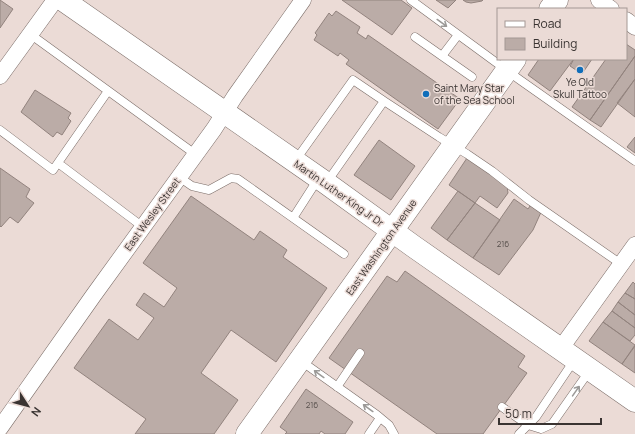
<svg xmlns="http://www.w3.org/2000/svg" width="635" height="434" viewBox="0 0 635 434" font-family="Manrope,sans-serif">
	<style>
		.building { fill: #bbaca7; stroke: #92837e }
		.lines { fill: none; stroke-linecap: round; stroke-linejoin: round }
		.lane-casing { stroke: #7b6d68; stroke-width: 9 }
		.street-casing { stroke: #7b6d68; stroke-width: 17 }
		.secondary-casing { stroke: #7b6d68; stroke-width: 23 }
		.lane { stroke: #fff; stroke-width: 8 }
		.street { stroke: #fff; stroke-width: 16 }
		.secondary { stroke: #fff; stroke-width: 22 }
		.oneway { stroke: #9c9a98 }
		.poi-dot { fill: #106eba; stroke: #ebdbd6; stroke-width: 1.5 }
		.labels { text-anchor: middle; stroke-width: 3; stroke-linejoin: round; paint-order: stroke }
		.number-label { font-size: 8px; fill: #5a524f }
		.poi-label { font-size: 10px; fill: #3a3432; stroke: #ebdbd6 }
		.street-label { font-size: 10px; fill: #3a3432; stroke: #ebdbd6 }
	</style>
	<rect width="100%" height="100%" fill="#ebdbd6"/>
	<path class="building" d="M0 0 13 9 0 28Z
		M342 0H401L412 8 392 35Z
		M436 0H456L448 8Z
		M463 0H483L482 1 471 3 466 2Z
		M336 11 360 27 357 33 366 39 368 35 460 99 438 129 346 64 349 60 340 53 338 56 314 40 317 35 315 33 329 13 332 16Z
		M626 44 635 50V56L590 120 572 107 606 59H626Z
		M635 56V79L601 127 590 120Z
		M539 59H571L573 60 550 91 528 75Z
		M574 59H592L582 74 570 66Z
		M635 79V117L617 103Z
		M35 90 71 113 68 118 71 121 62 135 57 132 53 137 21 112Z
		M635 137V153L627 147Z
		M379 140 415 166 391 200 354 175Z
		M467 158 507 186 508 193 497 208 480 196 475 203 449 185Z
		M0 168 30 189 26 197 34 203 18 223 10 217 1 227 0 226Z
		M458 191 475 203 447 240 431 228Z
		M191 196 254 240 260 231 287 250 283 257 327 288 276 362 231 330 201 373 238 400 214 434H135L146 419 74 368 109 319 138 340 154 318 136 305 144 293 164 307 177 288 143 263Z
		M514 199 528 209 532 203 542 210 533 230 499 275 473 258Z
		M475 203 500 220 473 258 447 240Z
		M405 271 525 356 518 367 527 373 483 434H437L329 358 387 276 397 282Z
		M633 282 635 284V299L625 293Z
		M625 293 635 299V315L618 302Z
		M618 302 635 315V328L612 311Z
		M612 311 635 328V335L630 341 603 322Z
		M603 322 635 345 622 364 589 341Z
		M635 346V373L622 364Z
		M306 389 353 422 345 434H325L321 431 319 434H285L287 432 280 427Z"/>
	<g class="lines">
		<g class="lane-casing">
			<path id="lane" d="M411 0 520 80 635 161
				M30 34 195 154
				M458 35 442 56 472 77
				M415 37 442 56
				M384 101 439 137 467 154 492 171 529 200 621 264
				M0 130 53 170 108 91
				M295 161 353 80 384 101 327 182
				M58 163 143 227
				M179 177 192 186 209 190 231 178 238 179 344 254
				M293 218 318 179
				M301 361 377 415 389 425 394 434
				M337 387 360 353
				M502 407 528 425 541 429 552 424 590 370
				M369 434 380 418
				M519 434 536 417 575 359"/>
		</g>
		<g class="street-casing">
			<path id="street" d="M599 0 611 9
				M626 20 635 27
				M0 76 55 0
				M561 348 635 245
				M0 428 93 296 214 129 235 96 303 0"/>
		</g>
		<g class="secondary-casing">
			<path id="secondary" d="M63 0 326 183 413 246 635 401
				M550 9 557 0
				M247 434 515 59"/>
		</g>
		<use href="#lane" class="lane"/>
		<use href="#street" class="street"/>
		<use href="#secondary" class="secondary"/>
	</g>
	<defs><path id="oneway-shaft" d="M-6 0H5M1.5-3L5.5 0L1.5 3" fill="none" stroke-width="1.6" stroke-linecap="round" stroke-linejoin="round"/></defs>
	<g class="oneway">
		<use href="#oneway-shaft" transform="translate(442 23) rotate(36)"/>
		<use href="#oneway-shaft" transform="translate(319 374) rotate(-144)"/>
		<use href="#oneway-shaft" transform="translate(576 391) rotate(-55)"/>
		<use href="#oneway-shaft" transform="translate(368 408) rotate(-144)"/>
	</g>
	<g class="poi-dot">
		<circle cx="580" cy="70" r="4"/>
		<circle cx="426" cy="94" r="4"/>
	</g>
	<g class="labels">
		<g class="number-label">
			<text x="503" y="247">216</text>
			<text x="312" y="408">216</text>
		</g>
		<g class="poi-label">
			<text x="580" y="86">Ye Old<tspan x="580" dy="12">Skull Tattoo</tspan></text>
			<text x="434" y="92" text-anchor="start">Saint Mary Star<tspan x="434" dy="12">of the Sea School</tspan></text>
		</g>
		<g class="street-label">
			<text transform="translate(339 193) rotate(35)" y="4">Martin Luther King Jr Dr</text>
			<text transform="translate(152 214) rotate(-54)" y="4">East Wesley Street</text>
			<text transform="translate(381 247) rotate(-55)" y="4">East Washington Avenue</text>
		</g>
	</g>
	<rect x="497" y="8" width="130" height="52" fill="#ebdbd6" stroke="#a49894"/>
	<rect x="505" y="21" width="20" height="6" fill="#ffffff" stroke="#a49894"/>
	<text x="533" y="28" font-size="12" fill="#3a3432">Road</text>
	<rect x="505" y="38" width="20" height="12" fill="#bbaca7" stroke="#a49894"/>
	<text x="533" y="48" font-size="12" fill="#3a3432">Building</text>
	<g transform="translate(28 406) rotate(126)" stroke="#ebdbd6" stroke-width="3" paint-order="stroke">
	<path d="M0-3L7 15L0 10L-7 15Z" fill="#3a3432"/>
	<text y="-6" font-size="11" font-weight="bold" text-anchor="middle" fill="#3a3432">N</text>
	</g>
	<path d="M499 418v6h102v-6" fill="none" stroke="#3a3432" stroke-width="2"/>
	<text x="505" y="418" font-size="12" fill="#3a3432" stroke="#ebdbd6" stroke-width="3" paint-order="stroke">50 m</text>
</svg>
